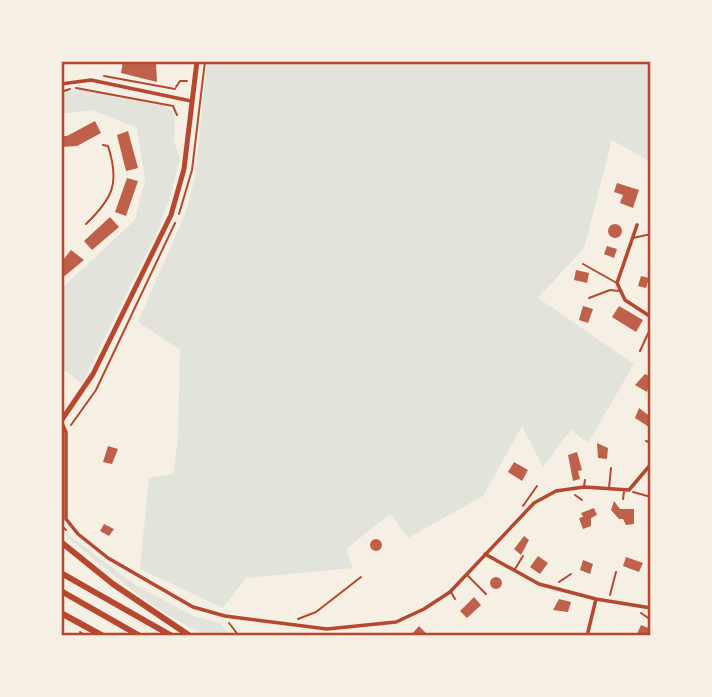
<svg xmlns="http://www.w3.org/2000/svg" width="712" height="697" viewBox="0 0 712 697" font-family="Bitter,serif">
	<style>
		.green { fill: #e2e4dc }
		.building { fill: #bf614a }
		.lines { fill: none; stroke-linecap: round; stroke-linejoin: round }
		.path { stroke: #b5482f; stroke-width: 2 }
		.service { stroke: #b5482f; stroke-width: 2 }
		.minor { stroke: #b5482f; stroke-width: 3.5 }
		.secondary { stroke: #b5482f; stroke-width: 5 }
		.trunk { stroke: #b5482f; stroke-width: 6 }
		.neatline { fill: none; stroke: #b5482f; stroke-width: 2.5 }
	</style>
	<rect width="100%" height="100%" fill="#f6efe4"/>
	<path class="green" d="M207 61H651V162L612 140 584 248 538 298 634 364 588 443 571 430 543 467 522 426 483 496 408 538 390 514 346 549 353 568 246 578 223 608 140 569 149 478 173 474 178 440 180 350 138 322 185 214 195 178Z
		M75 90 98 91 169 107 175 113 174 142 180 158 171 194 159 228 82 384 66 371 61 373V289L135 220 145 179 137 128 92 110 61 114V95Z
		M65 532 134 584 193 616 220 623 231 636C223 636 211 638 204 634 154 612 108 571 66 536Z"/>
	<path class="building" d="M123 61 156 63 157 82 121 73Z
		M95 121 101 133 77 146 61 147V136H67Z
		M128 131 138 168 126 171 117 135Z
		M127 178 138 181 126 216 115 212Z
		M617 183 639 190 633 208 620 203 623 195 614 192Z
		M110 217 119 227 92 250 84 241Z
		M608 231a7 7 0 1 1 14 0a7 7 0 1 1-14 0Z
		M607 246 617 249 614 258 604 254Z
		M71 250 84 260 61 279V258L63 260Z
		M576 270 589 273 587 283 574 280Z
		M641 276 649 278 646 288 638 286Z
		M583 306 593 309 588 323 579 320Z
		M619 306 643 320 636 332 612 317Z
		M645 374 651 377 647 392 635 385Z
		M639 408 651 417 649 427 635 418Z
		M597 443 608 448 607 459 598 458Z
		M108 446 118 449 112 464 103 462Z
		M577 452 582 470 578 471 580 479 573 481 568 455Z
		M514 462 528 470 522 481 508 472Z
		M614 501 620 509H634V524L626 525 623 519H619L611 510Z
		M594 508 597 515 591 518V526L583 529 579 518 583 517 581 513Z
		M104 524 114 529 109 536 100 531Z
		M524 536 529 540 521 555 514 549Z
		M370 545a6 6 0 1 1 12 0a6 6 0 1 1-12 0Z
		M538 556 548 563 540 574 530 567Z
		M626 557 643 563 639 572 623 566Z
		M583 560 593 564 590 574 580 570Z
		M490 583a6 6 0 1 1 12 0a6 6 0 1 1-12 0Z
		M474 597 481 605 467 618 460 611Z
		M559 599 571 602 568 612 553 610Z
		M641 625 651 629V636L637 634Z
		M419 626 429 636H410Z"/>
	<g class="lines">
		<path class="path" d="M104 76 175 89
			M176 87 180 81H187
			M76 88 173 106
			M61 92 70 89
			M173 106 177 115
			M179 214 192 170 205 61
			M86 224C113 198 120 183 108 146L103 145
			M61 244V246
			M640 351 651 327
			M71 425 96 390 175 223
			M646 441 651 443
			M633 492 651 497
			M575 495 582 500
			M523 506 537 486
			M61 525 66 530
			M559 582 571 574
			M610 595 616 572
			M641 613 651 620
			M298 619 316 612 361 577
			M229 623 239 636
			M80 632 86 636"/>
		<path class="service" d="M633 238 651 234
			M583 264 615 282
			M589 298 610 290 619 291
			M584 486 585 480
			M609 488 611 468
			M623 499 624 492
			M515 569 523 556
			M467 575 486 594
			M451 592 455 599"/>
		<path class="minor" d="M61 84 91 80 191 101
			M637 225 617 283 625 300 651 317
			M61 421 66 432V519L78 534 108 558 193 607 225 616 327 629 396 622 424 609 450 592 534 503 556 491 584 487 629 490 651 464
			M485 554 539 584 596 599 651 608
			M587 636 596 599"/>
		<path class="secondary" d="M61 421 93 374 171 215 184 169 197 61"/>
		<path class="trunk" d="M61 542 113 584 190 636
			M61 573 172 636
			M61 591 140 636
			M61 613 103 636"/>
	</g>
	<rect width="712" height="697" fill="none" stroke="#f6efe4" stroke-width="126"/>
	<rect x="63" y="63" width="586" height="571" class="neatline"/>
</svg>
